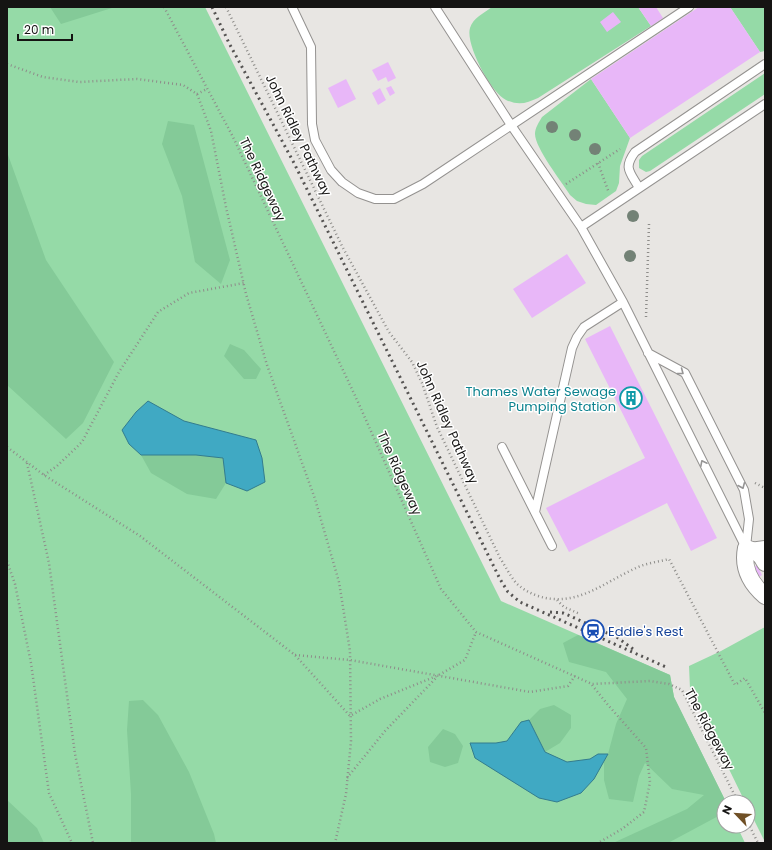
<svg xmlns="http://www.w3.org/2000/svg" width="772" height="850" viewBox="0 0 772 850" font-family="Poppins,sans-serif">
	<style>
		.green { fill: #95daa7 }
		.forest { fill: #84ca98 }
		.water { fill: #40a9c3; stroke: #337c8e }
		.building { fill: #e8b7f8 }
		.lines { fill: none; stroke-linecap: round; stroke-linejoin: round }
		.lane-casing { stroke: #949290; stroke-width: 10 }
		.street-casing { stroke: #949290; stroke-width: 18 }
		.path { stroke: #8e8d8a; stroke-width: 2.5; stroke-dasharray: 1 3; stroke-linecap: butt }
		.lane { stroke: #fff; stroke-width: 8 }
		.street { stroke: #fff; stroke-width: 16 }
		.rail { stroke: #555352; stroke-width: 3; stroke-dasharray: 2 4; stroke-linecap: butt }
		.tree { fill: #738276 }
		.oneway { stroke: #969595 }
		.labels { text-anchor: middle; stroke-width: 3; stroke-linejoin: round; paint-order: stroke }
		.street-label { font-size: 13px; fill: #151413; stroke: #fff }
		.culture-label { font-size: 13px; fill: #0d838f; stroke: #fff; text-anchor: end }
		.transit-label { font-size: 13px; fill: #164399; stroke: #fff; text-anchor: start }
	</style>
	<rect width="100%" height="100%" fill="#e8e6e3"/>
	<path class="green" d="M7 7H205L501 601 670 675 674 697 726 802H724V826H737L745 843H7Z
		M492 7H638L651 26 538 98C527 103 519 106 506 100 491 93 465 44 470 28 473 18 484 13 492 7Z
		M730 7H765V51L760 52Z
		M765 73V94L650 171 646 172 639 168V160L642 156Z
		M591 79 630 138 620 166 619 183 616 191 596 205 586 204 577 201 570 195C562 182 535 148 535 134 535 128 539 122 542 117Z
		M765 627V842L748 808V802H745L690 689 689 666 721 651Z"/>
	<path class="forest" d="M50 7H115L61 24Z
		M168 121 194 125 230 260 221 284 195 262 182 196 162 144Z
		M7 152 46 260 114 362 83 423 66 439 7 385Z
		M230 344 244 350 261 369 256 379H244L224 356Z
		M141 455H196L224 458 226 483 216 499 187 494 151 473Z
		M578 635 670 675 674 697 726 802H724V813L668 843H613L687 809 704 795 672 789 645 763 639 776 633 802 609 799 604 780V762L608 754 616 724 627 699 606 672 569 662 563 643Z
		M143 700 158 715 189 772 214 834 216 843H131V794L127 730 129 701Z
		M554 705 571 715V728L560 743 545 752 529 720 540 709Z
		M443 729 455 734 463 746 458 763 445 767 430 762 428 747Z
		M7 800 37 828 44 843H7Z"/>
	<path class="water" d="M148 401 184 421 256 440 262 458 265 482 247 491 226 483 223 458 196 455H141L129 444 122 430 136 412Z
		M529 720 545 752 567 762 590 759 598 754H608L594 779 581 793 557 802 539 798 475 758 470 743H496L507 741 521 722Z"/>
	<path class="building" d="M638 7H656L663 18 651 26Z
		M699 7H730L760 52 630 138 591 79Z
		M613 12 621 22 607 32 600 22Z
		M388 62 396 78 388 82 386 77 378 81 372 70Z
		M346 79 356 99 338 108 328 88Z
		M391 86 395 93 390 96 386 88Z
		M380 88 386 100 378 105 372 93Z
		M567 254 586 283 532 318 513 289Z
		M610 326 717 538 691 551 667 503 569 552 546 508 645 458 585 339Z
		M757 565 762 575 757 578 752 568Z"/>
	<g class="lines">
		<g class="lane-casing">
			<path id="lane" d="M292 7 311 47 312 124 315 140 331 170 342 182 358 193 375 199H394L423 184 689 7
				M435 7 511 125 581 227
				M639 188C630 172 623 168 635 152L765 64
				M648 353 685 373 744 490 749 519 746 547
				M502 447 552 546
				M535 512 572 348 577 337 584 327 623 302
				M750 547 765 545
				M746 548 623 302 581 227 765 104"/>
		</g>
		<g class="street-casing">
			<path id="street" d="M765 563C760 553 756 551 746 548 742 568 750 583 765 596"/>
		</g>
		<path class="path" d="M164 7 233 137 358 402 441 589 476 632 592 684 650 681 669 684 682 690 738 802
			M226 7 343 248 389 332 412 362 422 383 437 427 500 558C506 567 510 576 517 584 524 590 530 593 538 596 576 608 603 583 636 568 646 563 658 562 669 559L735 685 745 678 765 713
			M7 64 43 77 79 82 137 79 183 85 197 94 211 131 226 207 246 294 267 365 315 499 339 582 350 651 351 741 346 794 335 843
			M197 94 207 89
			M598 163 609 193
			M566 184 620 149
			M646 317 649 224
			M7 447 44 475 140 536 295 655 350 716 380 699 439 675 465 660 476 632
			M27 463 49 563 75 754 93 843
			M44 475 57 466 82 442 119 372 158 312 189 293 244 283
			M755 483 765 488
			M7 561 15 584 31 663 49 793 72 843
			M557 600 564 607 580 614
			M295 655 350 660 530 692 568 686 575 676
			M592 685 608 705 646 748 650 782 644 812 622 829 598 843
			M347 778 385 731 437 677
			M748 823 758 843"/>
		<use href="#lane" class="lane"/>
		<use href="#street" class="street"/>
		<path class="rail" d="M212 7 229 43 294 163 500 579 508 592 520 602 666 667
			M550 612 563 613 570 616 618 638 633 649"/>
	</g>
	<g class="tree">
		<circle cx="552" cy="127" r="6"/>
		<circle cx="575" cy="135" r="6"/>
		<circle cx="595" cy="149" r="6"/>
		<circle cx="633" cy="216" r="6"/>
		<circle cx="630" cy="256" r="6"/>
	</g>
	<defs><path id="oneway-chevron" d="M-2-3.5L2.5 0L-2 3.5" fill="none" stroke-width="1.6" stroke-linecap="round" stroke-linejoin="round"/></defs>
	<g class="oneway">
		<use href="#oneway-chevron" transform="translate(681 372) rotate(37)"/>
		<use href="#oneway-chevron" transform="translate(703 463) rotate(-117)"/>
		<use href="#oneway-chevron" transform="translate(742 486) rotate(67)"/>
	</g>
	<defs>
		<g id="building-ring" transform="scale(1.15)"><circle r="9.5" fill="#fff" stroke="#0f9aa8" stroke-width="1.5"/><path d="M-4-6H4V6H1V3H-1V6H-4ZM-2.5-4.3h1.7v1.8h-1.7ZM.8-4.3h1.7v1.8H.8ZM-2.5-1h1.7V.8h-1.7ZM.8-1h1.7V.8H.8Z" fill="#0f9aa8"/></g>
		<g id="station-ring" transform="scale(1.15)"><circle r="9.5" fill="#fff" stroke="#1a4fb4" stroke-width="1.5"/><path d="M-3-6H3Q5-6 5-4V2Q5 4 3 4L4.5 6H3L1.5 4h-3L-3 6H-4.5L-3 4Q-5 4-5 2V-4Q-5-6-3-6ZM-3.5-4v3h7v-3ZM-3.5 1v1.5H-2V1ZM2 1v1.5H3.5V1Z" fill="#1a4fb4"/></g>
	</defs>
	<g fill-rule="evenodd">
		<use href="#building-ring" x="631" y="398"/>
		<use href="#station-ring" x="593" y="631"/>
	</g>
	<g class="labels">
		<g class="street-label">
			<text transform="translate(299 135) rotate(64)" y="5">John Ridley Pathway</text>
			<text transform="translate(263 179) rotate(65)" y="5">The Ridgeway</text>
			<text transform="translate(448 422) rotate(66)" y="5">John Ridley Pathway</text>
			<text transform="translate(400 473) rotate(66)" y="5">The Ridgeway</text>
			<text transform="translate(710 729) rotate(62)" y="5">The Ridgeway</text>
		</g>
		<g class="culture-label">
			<text x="616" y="396">Thames Water Sewage<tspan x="616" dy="15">Pumping Station</tspan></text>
		</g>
		<g class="transit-label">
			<text x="608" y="636">Eddie's Rest</text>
		</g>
	</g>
	<rect width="772" height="850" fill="none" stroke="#151413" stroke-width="16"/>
	<g transform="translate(736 814) rotate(295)"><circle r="19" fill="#ffffff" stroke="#a1a1a1"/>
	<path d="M0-3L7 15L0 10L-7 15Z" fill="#705026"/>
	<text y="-6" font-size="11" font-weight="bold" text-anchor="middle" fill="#151413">N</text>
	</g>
	<path d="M18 34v6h54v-6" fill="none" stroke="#151413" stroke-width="2"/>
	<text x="24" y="34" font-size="12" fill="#151413" stroke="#ffffff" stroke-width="3" paint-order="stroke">20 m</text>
</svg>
